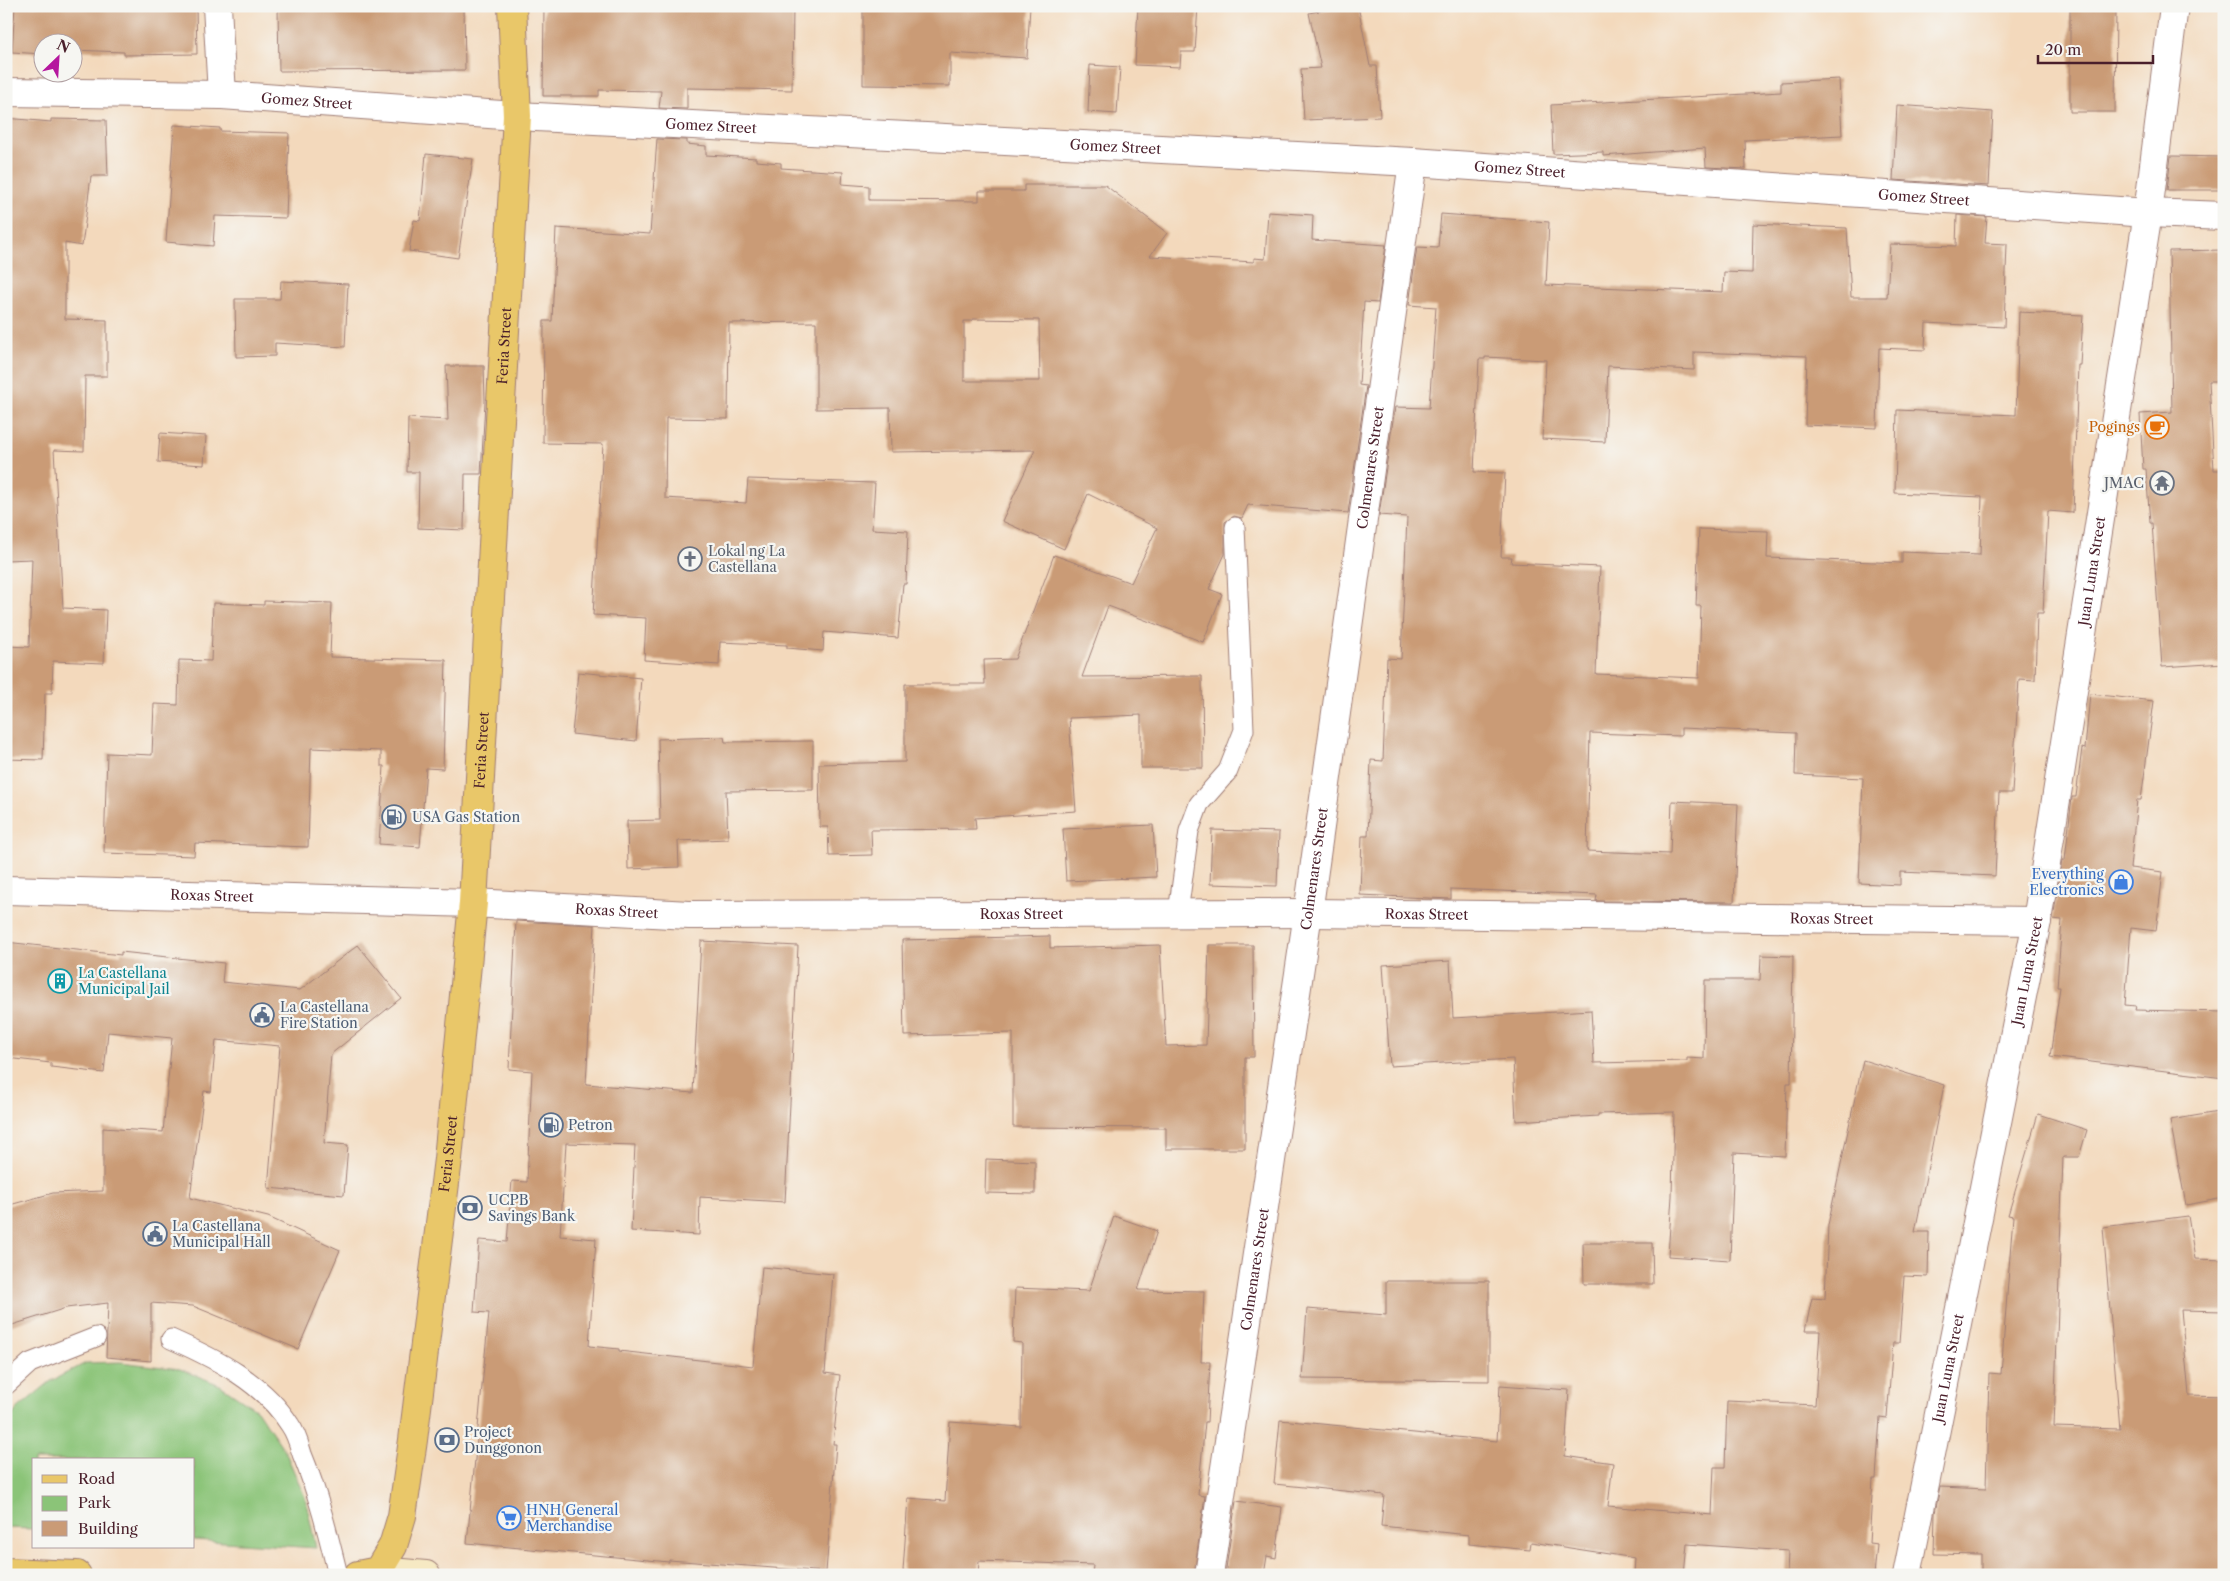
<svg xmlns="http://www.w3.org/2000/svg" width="2230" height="1581" viewBox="0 0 2230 1581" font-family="'Libre Caslon Text',serif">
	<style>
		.green { fill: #8bc478; stroke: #6a7252 }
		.building { fill: #ca9b76; fill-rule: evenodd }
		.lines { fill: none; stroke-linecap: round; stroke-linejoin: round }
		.lane-casing { stroke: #9e7c74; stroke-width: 21 }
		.street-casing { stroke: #9e7c74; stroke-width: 30 }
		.secondary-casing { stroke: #9e7c74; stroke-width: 30 }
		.primary-casing { stroke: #9e7c74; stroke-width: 30 }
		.lane { stroke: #fff; stroke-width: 19 }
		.street { stroke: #fff; stroke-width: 28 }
		.secondary { stroke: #f6e9c3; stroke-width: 28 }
		.primary { stroke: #e9c769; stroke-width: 28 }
		.labels { text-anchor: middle; stroke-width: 4.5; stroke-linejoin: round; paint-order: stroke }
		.street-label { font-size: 14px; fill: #4a1f2b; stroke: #f6f6f2 }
		.food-label { font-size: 14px; fill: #c56008; stroke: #f6f6f2; text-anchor: end }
		.worship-label { font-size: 14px; fill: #5b616d; stroke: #f6f6f2; text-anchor: end }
		.service-label { font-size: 14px; fill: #4e5e75; stroke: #f6f6f2; text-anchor: start }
		.shop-label { font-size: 14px; fill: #366cbe; stroke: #f6f6f2; text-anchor: end }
		.culture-label { font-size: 14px; fill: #0d838f; stroke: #f6f6f2; text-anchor: start }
	</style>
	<rect width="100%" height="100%" fill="#f6f6f2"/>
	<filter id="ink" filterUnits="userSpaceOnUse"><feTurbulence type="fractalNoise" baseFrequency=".02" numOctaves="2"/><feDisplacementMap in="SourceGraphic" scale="10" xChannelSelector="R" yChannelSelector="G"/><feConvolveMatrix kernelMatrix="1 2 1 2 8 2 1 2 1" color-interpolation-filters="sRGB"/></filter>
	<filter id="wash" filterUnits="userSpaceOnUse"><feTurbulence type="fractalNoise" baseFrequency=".0096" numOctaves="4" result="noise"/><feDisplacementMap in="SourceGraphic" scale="20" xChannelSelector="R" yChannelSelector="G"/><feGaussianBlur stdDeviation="1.12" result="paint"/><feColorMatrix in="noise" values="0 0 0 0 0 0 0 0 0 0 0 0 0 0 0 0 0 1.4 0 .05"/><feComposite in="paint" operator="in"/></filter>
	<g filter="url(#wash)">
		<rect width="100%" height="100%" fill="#f3d9bc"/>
		<path class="green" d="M120 1362 180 1369 220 1385 257 1410 285 1451 305 1497 316 1548 194 1540V1460H34V1529L6 1528V1425L17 1409 51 1381 86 1363Z"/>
		<g id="blocks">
			<path class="building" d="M15 6H196L197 54 124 55V52L72 50V42H42V54L12 52Z
				M278 6H464L465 70 279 71Z
				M544 6H793L792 90 687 88V109L659 108 661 91 599 90V96H543Z
				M863 6H1030L1027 58 950 53V86L863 85Z
				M1138 6H1198L1195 52H1181L1180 67 1135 65Z
				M1344 6H1358L1370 66H1377L1380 117 1304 120 1301 69 1321 68 1309 13Z
				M2070 6H2116L2115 112H2070Z
				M1090 65 1120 67 1117 114 1088 112Z
				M1839 79 1842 135 1745 140 1746 169 1706 167 1705 148 1603 156V152L1553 154 1551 105 1781 92V82Z
				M1897 105 1993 112 1989 186 1893 180Z
				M6 118 51 122V119L106 120 108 176H91L82 246 65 243V319L107 320V376H85L84 451 54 450 63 608 106 610 104 663 53 661 52 693H45L43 760 6 759V646L29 647 32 559 6 560Z
				M174 125 220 128V131L289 133 286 218 215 216 213 246 166 242Z
				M657 139 687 140V144L706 146V155L756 158V161L781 163V168L843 172 842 184 869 186V200L979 201V191H1024V185H1105L1167 233 1150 256 1254 262V258L1265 259 1268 212 1313 215 1312 240 1386 245 1378 303 1364 302 1359 385 1366 386 1348 513 1248 505 1242 518 1234 516 1225 522V554L1209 589 1222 594 1203 642 1108 606 1082 677 1202 676 1203 768H1141V715L1069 718 1076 811 975 818 976 829 871 830 872 855 829 856 828 827H820L819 764 905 762V684H985L984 660 1015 659 1054 555 1131 583 1157 528 1088 494 1064 549 1002 521 1035 450 891 452 890 408 816 409V322L729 323 728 419 666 418 665 498 746 503 748 479 875 483 872 529 908 531 906 584H903L898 638 824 632 823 651 787 648V645L720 642 719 665 644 660 646 618 593 615 603 444 543 443 544 321H552L556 228 650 234ZM972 319 1039 320 1040 381H964V321H972Z
				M426 154 473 159 458 258 409 251 414 220 420 221Z
				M2171 156 2224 157V190H2167Z
				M1441 214 1549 222 1546 285 1723 292 1724 272 1752 273 1753 224 1847 228 1851 297H1887L1890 244 1956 246 1957 215 1987 217 1985 243 2007 244 2004 327 1926 323 1925 350 1879 348 1877 428 1805 425 1807 356 1694 352V370L1608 366 1605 442 1542 439 1546 360 1485 357V359H1479L1474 472 1505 473 1501 557H1512L1511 563 1600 567 1596 674 1699 678 1701 606H1696L1699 529 1768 531 1767 558 1902 563V552L1980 555 1982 497 1895 493 1897 410 2016 415 2019 312 2083 315 2080 365H2078L2073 513 2048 511 2043 613H2037L2035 680 2019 679 2012 793H1999L1995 876 1900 872V885L1859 883 1863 778 1795 775 1796 733 1681 728V736L1590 733 1587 851 1670 854 1672 801 1738 804 1734 902 1596 901 1597 895 1451 889V899L1360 895 1362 836H1368L1371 760 1383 761 1387 658 1401 659 1407 517 1379 515 1395 407 1429 408 1436 307 1409 305 1417 247 1438 248Z
				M2224 250V381H2209L2214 470H2224V663L2162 667 2152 523H2150L2146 469H2143L2140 414 2172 412 2169 251Z
				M281 281 348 284 345 347 275 343V356L236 357 235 299H280Z
				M446 366H484L485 402 481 474H465L464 530 418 528 419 472H407L408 418 448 420Z
				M160 433 206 436 204 465 158 462Z
				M264 601 332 603 330 657 446 660 443 769 426 768 420 847 379 844 384 766H381V751L311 748 308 847 195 843 194 856 104 853 107 753 152 755 154 704 178 705 179 660 211 661 213 603 264 605Z
				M578 672 641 678 636 741 572 734Z
				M2090 694 2154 701 2141 800H2137L2130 868 2163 872 2156 931 2131 928 2125 1005 2136 1006 2135 1010 2224 1012V1078L2050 1057 2060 987H2057L2062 920 2053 919 2062 860H2065L2072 797H2076L2082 748 2085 749Z
				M724 737 725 742 813 741V790L726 791 728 839 678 841 679 867 628 869 627 821 660 820 658 739Z
				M1153 825 1156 877 1066 881 1063 829Z
				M1212 830 1279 832 1277 886 1210 884Z
				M516 921 595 925 586 1084 693 1093 701 941 798 946 785 1202 700 1197 699 1235 631 1231 635 1145 566 1143 560 1236 596 1239 589 1346 619 1349V1351L753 1366 762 1267 833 1274 825 1373 840 1375 833 1444H836L826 1572 669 1560V1562L467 1543 489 1313 474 1312 479 1240 507 1242 512 1181 527 1182 532 1071 509 1069Z
				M1050 936V948L1160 945 1166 1046 1206 1045 1209 945H1253L1254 1057H1245V1149H1166V1128L1013 1127V1033L904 1036 902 940Z
				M6 942 121 955V952L224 963 222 982 300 990 358 945 401 998 331 1054 324 1143 348 1145 344 1195 268 1188 280 1046 216 1040 211 1092 204 1091 192 1182 190 1181 192 1182 190 1198 268 1217 340 1250 298 1349 193 1306 151 1303V1361L106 1357 108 1303 66 1308 6 1327V1206L53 1193 103 1191V1128L163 1132 172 1038 108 1032 104 1073 51 1067V1063L6 1058Z
				M1761 955 1793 956 1791 1083H1787L1785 1156 1734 1153 1730 1260 1668 1256 1672 1196 1674 1112 1598 1114V1116L1516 1121 1513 1059 1390 1066 1383 965 1450 961 1453 1018 1591 1010 1594 1063 1687 1061V1058L1704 1059 1705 980H1760Z
				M1863 1060 1944 1085 1915 1232H1929L1928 1277 1904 1276 1899 1343H1893L1887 1418 1880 1417 1876 1479H1873L1869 1543 1877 1544 1874 1575H1787L1788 1551 1687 1544 1684 1575H1634L1635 1558 1531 1542 1530 1550 1469 1544V1535L1381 1526 1384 1495 1274 1484 1280 1420 1497 1441 1500 1385 1569 1390 1565 1456 1613 1463 1608 1506 1712 1515 1714 1467H1725L1727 1401 1815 1405 1820 1331H1805L1812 1298 1825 1299 1828 1225Z
				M2224 1111V1198L2186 1205 2170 1120Z
				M2038 1114 2087 1130 2079 1157H2063L2054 1427 2120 1429 2103 1227 2188 1216 2195 1259 2224 1260V1311L2181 1310 2189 1395 2224 1396V1575H1981V1555L1934 1554 1935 1513 1940 1487 1986 1489 1989 1373 2001 1374 2013 1216 2008 1215Z
				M986 1159 1035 1161V1194L985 1193Z
				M1114 1216 1157 1231 1138 1290 1204 1291 1201 1362H1210L1207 1422H1205L1198 1495 1205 1496 1194 1575H1092L1093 1565 979 1561 978 1575 903 1571 908 1498 945 1501 950 1422 1021 1427 1022 1343 1013 1342 1015 1288 1089 1291Z
				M1583 1243H1652L1653 1284H1584Z
				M1386 1281H1489V1381L1302 1379 1307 1309 1386 1315Z
				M1236 1501 1282 1507 1276 1558 1267 1556 1264 1575H1225Z"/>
		</g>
	</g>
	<g filter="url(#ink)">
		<use href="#blocks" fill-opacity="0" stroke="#9e7c74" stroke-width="1"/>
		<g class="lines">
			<g class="lane-casing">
				<path id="lane" d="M1178 913 1189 831 1199 804 1228 771 1244 730 1235 527
					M171 1339C216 1359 263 1382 290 1425 296 1433 299 1444 302 1454 318 1493 328 1534 338 1575
					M6 1385 30 1363 96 1337"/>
			</g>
			<g class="street-casing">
				<g id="street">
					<path d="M217 6 222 95"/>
					<path id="s1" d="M6 92 222 95 517 116 1413 162 2148 213 2224 216"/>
					<path id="s2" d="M6 890 473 903 689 915 1308 913 2037 921"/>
					<path id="s3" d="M1209 1575 1308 913 1413 162"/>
					<path id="s4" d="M1907 1575 2037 921 2148 213 2174 6"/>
				</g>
			</g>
			<g class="secondary-casing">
				<path id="secondary" d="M378 1571 426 1575"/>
			</g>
			<g class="primary-casing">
				<g id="primary">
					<path d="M6 1572 77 1575"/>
					<path id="s5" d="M358 1575 378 1571 393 1546 402 1516 413 1440 448 1159 473 903 517 116 512 6"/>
				</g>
			</g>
			<use href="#lane" class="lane"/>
			<use href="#street" class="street"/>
			<use href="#secondary" class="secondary"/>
			<use href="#primary" class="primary"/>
		</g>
	</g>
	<defs>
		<g id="cafe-ring" transform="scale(1.25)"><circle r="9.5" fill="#f6f6f2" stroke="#e8710a" stroke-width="1.5"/><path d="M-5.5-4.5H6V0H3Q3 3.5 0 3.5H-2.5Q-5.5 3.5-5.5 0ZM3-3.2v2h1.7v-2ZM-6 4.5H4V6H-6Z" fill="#e8710a"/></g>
		<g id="temple-ring" transform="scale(1.25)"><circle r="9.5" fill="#f6f6f2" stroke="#6b7280" stroke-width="1.5"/><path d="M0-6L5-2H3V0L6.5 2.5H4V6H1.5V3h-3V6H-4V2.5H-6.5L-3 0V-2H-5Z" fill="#6b7280"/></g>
		<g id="church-ring" transform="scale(1.25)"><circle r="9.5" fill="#f6f6f2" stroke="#6b7280" stroke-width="1.5"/><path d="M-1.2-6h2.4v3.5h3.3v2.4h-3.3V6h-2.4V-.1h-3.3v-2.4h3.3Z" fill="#6b7280"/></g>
		<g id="fuel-ring" transform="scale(1.25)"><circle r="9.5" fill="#f6f6f2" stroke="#5c6f8a" stroke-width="1.5"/><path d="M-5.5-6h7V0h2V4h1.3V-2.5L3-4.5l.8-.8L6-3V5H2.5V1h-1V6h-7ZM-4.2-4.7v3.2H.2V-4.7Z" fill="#5c6f8a"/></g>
		<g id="shop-ring" transform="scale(1.25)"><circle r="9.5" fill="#f6f6f2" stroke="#3f7fe0" stroke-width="1.5"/><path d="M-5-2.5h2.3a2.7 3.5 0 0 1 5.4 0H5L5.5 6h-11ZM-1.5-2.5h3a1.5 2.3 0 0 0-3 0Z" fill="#3f7fe0"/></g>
		<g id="building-ring" transform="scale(1.25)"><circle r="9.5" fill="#f6f6f2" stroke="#0f9aa8" stroke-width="1.5"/><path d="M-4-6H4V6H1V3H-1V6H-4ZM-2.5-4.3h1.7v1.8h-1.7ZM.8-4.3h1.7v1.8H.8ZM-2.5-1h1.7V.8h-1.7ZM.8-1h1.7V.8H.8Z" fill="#0f9aa8"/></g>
		<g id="civic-ring" transform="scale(1.25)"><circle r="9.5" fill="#f6f6f2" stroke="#5c6f8a" stroke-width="1.5"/><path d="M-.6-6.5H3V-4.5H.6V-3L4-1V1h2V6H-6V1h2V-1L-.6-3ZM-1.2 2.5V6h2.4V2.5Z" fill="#5c6f8a"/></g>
		<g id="bank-ring" transform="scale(1.25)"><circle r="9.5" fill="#f6f6f2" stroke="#5c6f8a" stroke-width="1.5"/><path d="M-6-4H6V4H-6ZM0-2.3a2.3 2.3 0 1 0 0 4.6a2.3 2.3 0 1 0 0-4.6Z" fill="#5c6f8a"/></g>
		<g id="supermarket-ring" transform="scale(1.25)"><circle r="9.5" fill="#f6f6f2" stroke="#3f7fe0" stroke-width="1.5"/><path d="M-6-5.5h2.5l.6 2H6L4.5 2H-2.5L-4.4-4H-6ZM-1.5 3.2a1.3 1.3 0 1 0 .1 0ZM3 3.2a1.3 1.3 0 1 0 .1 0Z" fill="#3f7fe0"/></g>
	</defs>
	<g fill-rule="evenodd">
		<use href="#cafe-ring" x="2157" y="427"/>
		<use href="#temple-ring" x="2162" y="483"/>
		<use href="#church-ring" x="690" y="559"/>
		<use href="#fuel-ring" x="394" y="817"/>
		<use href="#shop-ring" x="2121" y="882"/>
		<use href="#building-ring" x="60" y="981"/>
		<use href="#civic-ring" x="262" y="1015"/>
		<use href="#fuel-ring" x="551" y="1125"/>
		<use href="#bank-ring" x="470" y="1208"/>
		<use href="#civic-ring" x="155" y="1234"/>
		<use href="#bank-ring" x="447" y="1440"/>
		<use href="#supermarket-ring" x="509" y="1518"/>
	</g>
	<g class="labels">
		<g class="street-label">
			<text dy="5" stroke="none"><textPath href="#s1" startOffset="301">Gomez Street</textPath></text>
			<text dy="5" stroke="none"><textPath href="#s1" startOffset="706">Gomez Street</textPath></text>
			<text dy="5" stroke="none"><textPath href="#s1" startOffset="1111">Gomez Street</textPath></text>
			<text dy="5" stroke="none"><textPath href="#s1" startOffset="1516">Gomez Street</textPath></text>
			<text dy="5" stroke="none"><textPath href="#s1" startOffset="1921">Gomez Street</textPath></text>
			<text dy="5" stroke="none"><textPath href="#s5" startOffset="1256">Feria Street</textPath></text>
			<text dy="5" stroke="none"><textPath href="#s3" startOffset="1119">Colmenares Street</textPath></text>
			<text dy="5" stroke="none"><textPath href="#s4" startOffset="1021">Juan Luna Street</textPath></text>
			<text dy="5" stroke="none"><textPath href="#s5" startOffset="851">Feria Street</textPath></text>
			<text dy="5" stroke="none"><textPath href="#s3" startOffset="714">Colmenares Street</textPath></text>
			<text dy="5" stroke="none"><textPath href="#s2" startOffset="206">Roxas Street</textPath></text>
			<text dy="5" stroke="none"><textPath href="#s2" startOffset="611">Roxas Street</textPath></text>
			<text dy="5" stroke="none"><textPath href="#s2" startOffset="1016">Roxas Street</textPath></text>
			<text dy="5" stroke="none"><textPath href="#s2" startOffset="1421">Roxas Street</textPath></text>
			<text dy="5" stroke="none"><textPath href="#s2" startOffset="1826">Roxas Street</textPath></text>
			<text dy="5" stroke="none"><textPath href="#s4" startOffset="616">Juan Luna Street</textPath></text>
			<text dy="5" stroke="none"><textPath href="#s5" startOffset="446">Feria Street</textPath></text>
			<text dy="5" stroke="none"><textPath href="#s3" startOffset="309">Colmenares Street</textPath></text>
			<text dy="5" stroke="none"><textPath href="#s4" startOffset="211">Juan Luna Street</textPath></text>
		</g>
		<g class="food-label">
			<text x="2140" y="432">Pogings</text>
		</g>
		<g class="worship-label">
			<text x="2144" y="488">JMAC</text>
			<text x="708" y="556" text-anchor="start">Lokal ng La<tspan x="708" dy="16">Castellana</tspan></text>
		</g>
		<g class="service-label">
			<text x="412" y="822">USA Gas Station</text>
			<text x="280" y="1012">La Castellana<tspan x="280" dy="16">Fire Station</tspan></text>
			<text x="568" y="1130">Petron</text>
			<text x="488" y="1205">UCPB<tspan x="488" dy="16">Savings Bank</tspan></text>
			<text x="172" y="1231">La Castellana<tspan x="172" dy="16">Municipal Hall</tspan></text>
			<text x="464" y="1437">Project<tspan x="464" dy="16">Dunggonon</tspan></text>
		</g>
		<g class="shop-label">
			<text x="2104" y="879">Everything<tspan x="2104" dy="16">Electronics</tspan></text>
			<text x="526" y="1515" text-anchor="start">HNH General<tspan x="526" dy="16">Merchandise</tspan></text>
		</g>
		<g class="culture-label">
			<text x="78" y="978">La Castellana<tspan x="78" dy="16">Municipal Jail</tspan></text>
		</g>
	</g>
	<rect width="2230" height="1581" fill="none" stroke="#f6f6f2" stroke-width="25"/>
	<rect x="32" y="1458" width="162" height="90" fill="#f6f6f2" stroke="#b1a0a2"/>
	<rect x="42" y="1475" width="25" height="8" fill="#e9c769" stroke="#b1a0a2"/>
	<text x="78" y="1484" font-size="15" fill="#4a1f2b">Road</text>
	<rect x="42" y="1496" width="25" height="15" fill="#8bc478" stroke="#b1a0a2"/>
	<text x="78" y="1508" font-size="15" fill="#4a1f2b">Park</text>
	<rect x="42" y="1521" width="25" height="15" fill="#ca9b76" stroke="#b1a0a2"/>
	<text x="78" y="1534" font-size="15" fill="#4a1f2b">Building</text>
	<g transform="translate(58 58) rotate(25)"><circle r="24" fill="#f6f6f2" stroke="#b1a0a2"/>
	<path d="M0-4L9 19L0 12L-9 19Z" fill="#b5179e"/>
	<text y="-8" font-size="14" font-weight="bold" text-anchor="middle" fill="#4a1f2b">N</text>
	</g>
	<path d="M2038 55v8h115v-8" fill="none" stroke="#4a1f2b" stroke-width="2.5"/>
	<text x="2045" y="55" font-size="15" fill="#4a1f2b" stroke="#f6f6f2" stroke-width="4" paint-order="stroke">20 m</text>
</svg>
